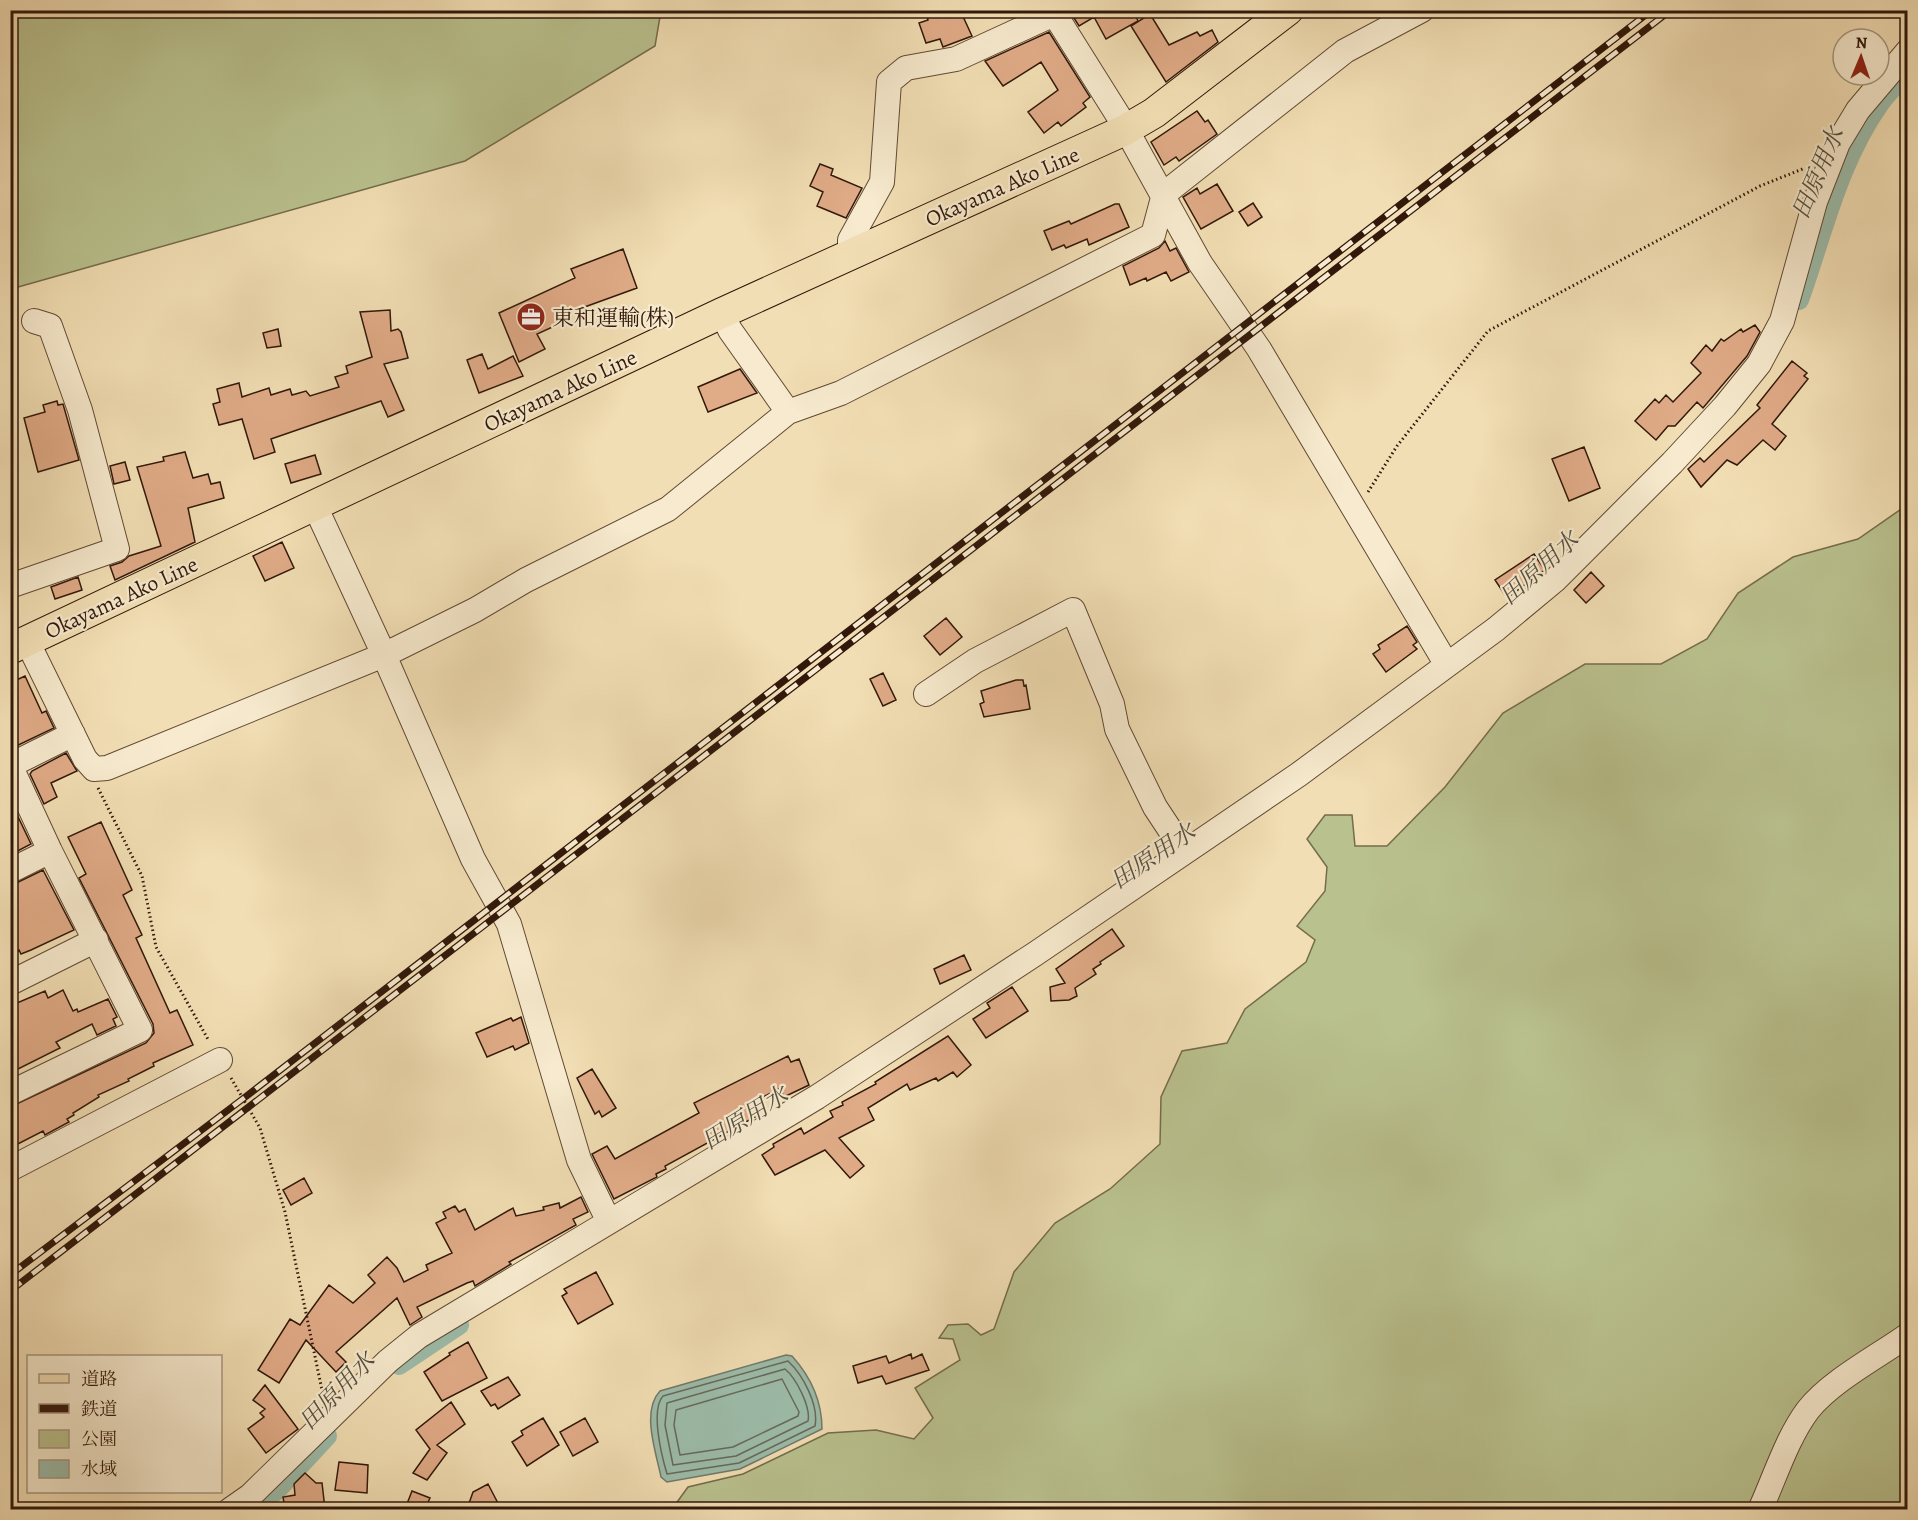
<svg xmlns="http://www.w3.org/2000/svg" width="1918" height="1520" viewBox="0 0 1918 1520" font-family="Alegreya,'Noto Serif JP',serif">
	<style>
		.green { fill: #b9c18e; stroke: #756c4c; stroke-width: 1.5 }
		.water { fill: #9cbcaa; stroke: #717a6a; stroke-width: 1.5 }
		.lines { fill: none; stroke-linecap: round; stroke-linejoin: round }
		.shore { stroke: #666a5a; stroke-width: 1.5 }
		.canal { stroke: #9cbcaa; stroke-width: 20 }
		.building { fill: #e0ab87; stroke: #31180a; stroke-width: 1.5 }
		.minor-casing { stroke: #614a34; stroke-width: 26 }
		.major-casing { stroke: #31180a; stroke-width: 32 }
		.path { stroke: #31180a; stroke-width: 3; stroke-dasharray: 1.5 3; stroke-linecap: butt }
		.minor { stroke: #f7eace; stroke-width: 24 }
		.major { stroke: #f2deb4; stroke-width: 30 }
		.rail-casing { stroke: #31180a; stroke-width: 7 }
		.rail { stroke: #f7eace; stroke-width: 4.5; stroke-dasharray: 14; stroke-linecap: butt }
		.labels { text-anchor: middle; stroke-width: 4.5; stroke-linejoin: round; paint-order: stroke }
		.street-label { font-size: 22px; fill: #31180a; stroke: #f7eace }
		.poi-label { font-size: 22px; fill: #31180a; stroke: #f7eace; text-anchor: start }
		.water-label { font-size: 24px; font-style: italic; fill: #565142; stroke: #f7eace }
	</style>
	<rect width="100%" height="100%" fill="#f2deb4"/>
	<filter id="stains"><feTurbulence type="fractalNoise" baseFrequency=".00333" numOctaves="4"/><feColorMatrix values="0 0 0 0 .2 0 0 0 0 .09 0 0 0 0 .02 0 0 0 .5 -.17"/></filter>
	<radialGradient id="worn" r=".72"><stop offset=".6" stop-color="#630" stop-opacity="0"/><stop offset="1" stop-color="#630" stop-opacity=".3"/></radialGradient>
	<path class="green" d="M11 10H661V11L655 46 465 161 11 289Z
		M1907 505V1509L680 1510 675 1505 688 1487 743 1474 828 1433 876 1430 914 1439 933 1418 915 1388 960 1360 953 1339 939 1338 948 1325 968 1324 981 1335 994 1329 1014 1272 1055 1223 1110 1189 1160 1144 1161 1097 1182 1051 1227 1043 1245 1009 1306 962 1315 940 1297 926 1325 891 1327 867 1307 839 1325 815H1352L1355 846H1387L1445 787 1503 713 1585 664H1661L1707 639 1738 593 1793 557 1858 539Z"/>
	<path class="water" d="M786 1355 792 1356C810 1376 822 1401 822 1429L740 1469 667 1482 661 1477C656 1452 641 1411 660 1391Z"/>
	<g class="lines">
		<path class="shore" d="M788 1361C803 1375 819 1405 815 1426L739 1463 667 1474C662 1457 650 1410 663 1396Z
			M785 1369C796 1378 811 1407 808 1421L736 1456 673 1465 665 1425 667 1403Z
			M782 1379 799 1412 798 1416 733 1447 680 1455 674 1425 676 1410Z"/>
		<path class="canal" d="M1799 300C1823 233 1838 162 1880 103 1888 92 1898 82 1908 72
			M399 1365 459 1325
			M247 1510 276 1491 327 1436"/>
	</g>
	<path class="building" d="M941 10H960L972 36 943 47 940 39 926 43 919 23 928 20 927 15Z
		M1069 10H1133L1138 21 1106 39 1094 17 1079 26Z
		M1150 14 1169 45 1197 32 1200 36 1212 30 1218 42 1166 82 1131 26Z
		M1049 32 1090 97 1083 103 1086 107 1061 126 1058 122 1044 133 1028 112 1058 90 1041 62 1003 86 985 61Z
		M1197 111 1205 122 1208 120 1217 134 1179 161 1176 157 1164 165 1151 142Z
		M820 164 833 169 831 175 862 188 846 218 817 206 823 192 810 186Z
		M1217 184 1233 211 1201 229 1183 197 1197 188 1200 194Z
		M1253 203 1262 217 1248 226 1239 212Z
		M1115 204H1119L1129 227 1089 245 1087 239 1066 248 1064 245 1052 250 1044 231 1069 221 1071 224Z
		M1165 241 1170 251 1176 248 1189 272 1171 281 1166 272 1147 281 1146 278 1130 285 1123 266 1159 248Z
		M623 249 637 288 568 313 570 319 537 334 545 349 519 362 499 313 575 278 571 269Z
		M390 310 391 331 398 329 401 332 408 358 384 364 404 410 388 417 381 401 271 439 275 452 254 459 242 419 219 425 213 404 220 402 217 389 239 383 242 397 269 388 271 395 290 389 292 395 306 391 310 396 339 387 335 377 348 373 346 366 372 357 360 312Z
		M1755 325 1760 332 1747 356 1703 408 1697 402 1675 426H1668L1656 440 1635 421 1655 399 1659 403 1666 395 1673 402 1701 373 1691 363 1706 345 1712 351 1721 339 1724 341 1741 329 1743 332Z
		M278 329 281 346 267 348 263 333Z
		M482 354 488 369 513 356 523 376 479 393 467 360Z
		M1792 361 1807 373 1804 376 1808 379 1772 424 1786 436 1775 450 1763 440 1737 465 1727 460 1701 487 1688 469 1700 458 1704 462 1760 408 1757 405Z
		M740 369 757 393 708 412 698 387Z
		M57 401 58 405 63 404 79 460 38 472 24 418 45 412 43 405Z
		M1584 447 1600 488 1569 501 1552 459Z
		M185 452 193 478 208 474 211 484 220 482 224 498 188 508 195 542 115 580 110 566 122 562 129 556 161 546 137 467 164 461 163 457Z
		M315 455 321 474 291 483 285 464Z
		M125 462 130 480 114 484 110 466Z
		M282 542 294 568 265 581 253 556Z
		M1534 554 1545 570 1511 595H1505L1495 580Z
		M1591 572 1604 586 1586 603 1574 590Z
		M78 577 82 590 55 599 51 587Z
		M946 618 962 637 940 655 924 636Z
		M1407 626 1417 642 1413 645 1417 649 1386 672 1373 654 1380 649 1378 645Z
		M883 673 896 700 883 706 870 679Z
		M25 676 42 713 46 711 54 728 10 749V683Z
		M1016 680H1023L1024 686 1026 685 1030 709 984 717 980 704 984 702 981 691Z
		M66 753 77 771 51 783 57 797 44 804 30 774 32 771Z
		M10 800 31 844 10 855Z
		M101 822 132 890 123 895 142 935 136 938 170 1013 177 1010 193 1045 153 1063 154 1066 128 1079 129 1081 98 1095 99 1097 73 1113 74 1115 67 1119 69 1122 45 1135 43 1131 10 1148V1107L146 1043 154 1033 153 1024 79 878 86 874 68 837Z
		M43 870 74 930 31 950 21 954 19 950 10 954V886Z
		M1112 929 1124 946 1100 962 1101 964 1093 969 1096 974 1075 988 1077 996 1069 1000 1051 1001 1050 987 1065 983 1056 969Z
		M964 955 971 970 940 984 934 969Z
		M1012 987 1028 1011 986 1038 973 1019 990 1008 987 1003Z
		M63 990 73 1011 77 1009 78 1012 108 999 117 1017 113 1019 116 1026 97 1035 92 1024 56 1042 60 1048 16 1070 10 1059V1006L45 991 48 998Z
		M521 1017 529 1043 515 1050 513 1046 487 1057 476 1033 511 1018 513 1021Z
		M948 1036 971 1065 957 1077 953 1072 938 1081 936 1078 910 1090 907 1084 868 1108 874 1120 839 1138 864 1166 850 1178 825 1150 775 1175 762 1155 774 1147 773 1144 801 1128 804 1134 833 1117 830 1111 843 1105 842 1102 876 1084 875 1082Z
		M788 1056 791 1062 799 1059 809 1085 784 1097 780 1088 748 1105 755 1117 665 1166 666 1169 656 1174 657 1177 614 1199 592 1154 607 1146 615 1159 699 1113 694 1103Z
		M592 1069 616 1108 602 1117 599 1111 595 1114 577 1078Z
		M304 1178 312 1193 291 1205 283 1190Z
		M581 1197 588 1212 573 1219 576 1225 509 1262 511 1264 475 1286 473 1281 467 1283 417 1307 422 1317 410 1325 397 1298 336 1352 346 1362 336 1372 306 1340 279 1383 258 1370 290 1319 300 1325 329 1285 353 1303 375 1283 368 1275 387 1257 397 1268 404 1282 428 1270 426 1265 452 1253 436 1223 446 1218 443 1212 455 1206 459 1212 465 1209 475 1230 513 1208 516 1216 544 1210 543 1207 559 1203 560 1208Z
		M596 1272 613 1304 578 1324 562 1296 567 1293 564 1289Z
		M468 1342 487 1378 442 1401 424 1372 450 1355 449 1353Z
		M911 1354 912 1359 922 1354 929 1370 886 1384 882 1376 858 1383 853 1366 886 1356 889 1363Z
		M508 1377 520 1395 498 1409 495 1404 491 1406 481 1391Z
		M265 1385 298 1429 266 1453 248 1429 264 1417 260 1413 265 1409 253 1400Z
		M451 1402 465 1424 437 1445 447 1453 427 1480 413 1473 430 1449 416 1430Z
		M543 1418 559 1445 527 1466 512 1442 523 1435 521 1431Z
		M585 1418 598 1442 573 1456 560 1432Z
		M339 1462 368 1465 367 1493 335 1490Z
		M305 1473 316 1483H322L325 1509H285L283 1497 295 1495 294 1484Z
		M488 1484 501 1509H467L473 1492Z
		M412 1491 430 1498 425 1509H405Z"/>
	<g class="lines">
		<g class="minor-casing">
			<path id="minor" d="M1052 10 1121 120 1200 263 1259 349 1447 665
				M850 255V240L882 182 889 82 906 68 956 59 1054 14
				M722 313 730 330 788 412
				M315 506 384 655 473 859 509 924 579 1160 609 1222
				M10 586 117 549 80 410 50 326 34 321
				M27 641 85 759 94 769 107 768 384 655 475 610 526 580 668 509 788 412 841 393 1153 235 1164 194 1345 51 1422 10
				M926 694 975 661 1073 610 1112 704 1117 729 1155 807 1184 851
				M10 765 50 851 140 1030 10 1093
				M11 765 73 734
				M10 871 50 851
				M10 983 96 940
				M10 1169 220 1060
				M230 1510 250 1496 388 1361 419 1336 817 1097 1035 954 1298 775 1496 629 1555 580 1672 463 1725 406 1759 364 1782 321 1815 202 1838 143 1858 110 1908 51
				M1760 1510C1775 1477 1787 1438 1808 1410 1831 1381 1877 1357 1908 1335"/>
		</g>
		<g class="major-casing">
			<path id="major" d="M10 649 722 313 1125 130 1154 113 1288 10"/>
		</g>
		<path class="path" d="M1368 492 1397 446 1488 331 1760 186 1805 168
			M98 788 142 876 156 947 209 1041
			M231 1078 260 1128 285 1212 323 1395"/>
		<use href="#minor" class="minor"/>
		<use href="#major" class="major"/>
		<g class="rail-casing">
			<path id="rail" d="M10 1275 244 1098 1652 10
				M10 1291 1671 10"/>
		</g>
		<use href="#rail" class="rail"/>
	</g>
	<defs>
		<g id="office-disc" transform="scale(1.5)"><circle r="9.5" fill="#8f2418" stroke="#f7eace"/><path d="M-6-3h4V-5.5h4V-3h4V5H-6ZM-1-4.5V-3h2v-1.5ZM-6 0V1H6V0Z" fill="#fff"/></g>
	</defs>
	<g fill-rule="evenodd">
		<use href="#office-disc" x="531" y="317"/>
	</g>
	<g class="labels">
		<g class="street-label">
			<text transform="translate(1002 186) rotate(-24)" y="8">Okayama Ako Line</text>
			<text transform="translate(560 390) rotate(-25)" y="8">Okayama Ako Line</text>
			<text transform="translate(121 597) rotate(-25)" y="8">Okayama Ako Line</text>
		</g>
		<g class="poi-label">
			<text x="552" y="325">東和運輸(株)</text>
		</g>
		<g class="water-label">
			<text transform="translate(1818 173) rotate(-67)" y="8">田原用水</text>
			<text transform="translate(1539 568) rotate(-42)" y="8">田原用水</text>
			<text transform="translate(1153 856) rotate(-34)" y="8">田原用水</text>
			<text transform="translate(745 1118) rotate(-32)" y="8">田原用水</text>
			<text transform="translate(337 1391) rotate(-46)" y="8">田原用水</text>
		</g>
	</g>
	<rect width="1918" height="1520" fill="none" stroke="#f2deb4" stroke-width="36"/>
	<rect x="12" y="12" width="1894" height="1496" fill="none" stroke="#31180a" stroke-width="3"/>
	<rect x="18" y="18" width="1882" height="1484" fill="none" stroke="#31180a" stroke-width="1.5"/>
	<rect x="27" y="1355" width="195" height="138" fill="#f7eace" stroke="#a89680" stroke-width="1.5"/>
	<rect x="39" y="1374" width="30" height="9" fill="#f2deb4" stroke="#a89680" stroke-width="1.5"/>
	<text x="81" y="1385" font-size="18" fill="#31180a">道路</text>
	<rect x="39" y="1404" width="30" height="9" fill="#31180a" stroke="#a89680" stroke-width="1.5"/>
	<text x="81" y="1415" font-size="18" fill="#31180a">鉄道</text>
	<rect x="39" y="1430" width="30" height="18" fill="#b9c18e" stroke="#a89680" stroke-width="1.5"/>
	<text x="81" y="1445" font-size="18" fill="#31180a">公園</text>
	<rect x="39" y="1460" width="30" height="18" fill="#9cbcaa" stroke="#a89680" stroke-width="1.5"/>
	<text x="81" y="1475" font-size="18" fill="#31180a">水域</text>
	<g transform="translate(1861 57) rotate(2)"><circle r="28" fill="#f7eace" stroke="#a89680" stroke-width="1.5"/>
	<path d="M0-4.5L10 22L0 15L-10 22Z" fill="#8f2418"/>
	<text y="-9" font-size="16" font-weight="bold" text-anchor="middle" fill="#31180a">N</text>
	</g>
	<rect width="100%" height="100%" filter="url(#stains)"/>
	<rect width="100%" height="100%" fill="url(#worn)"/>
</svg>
